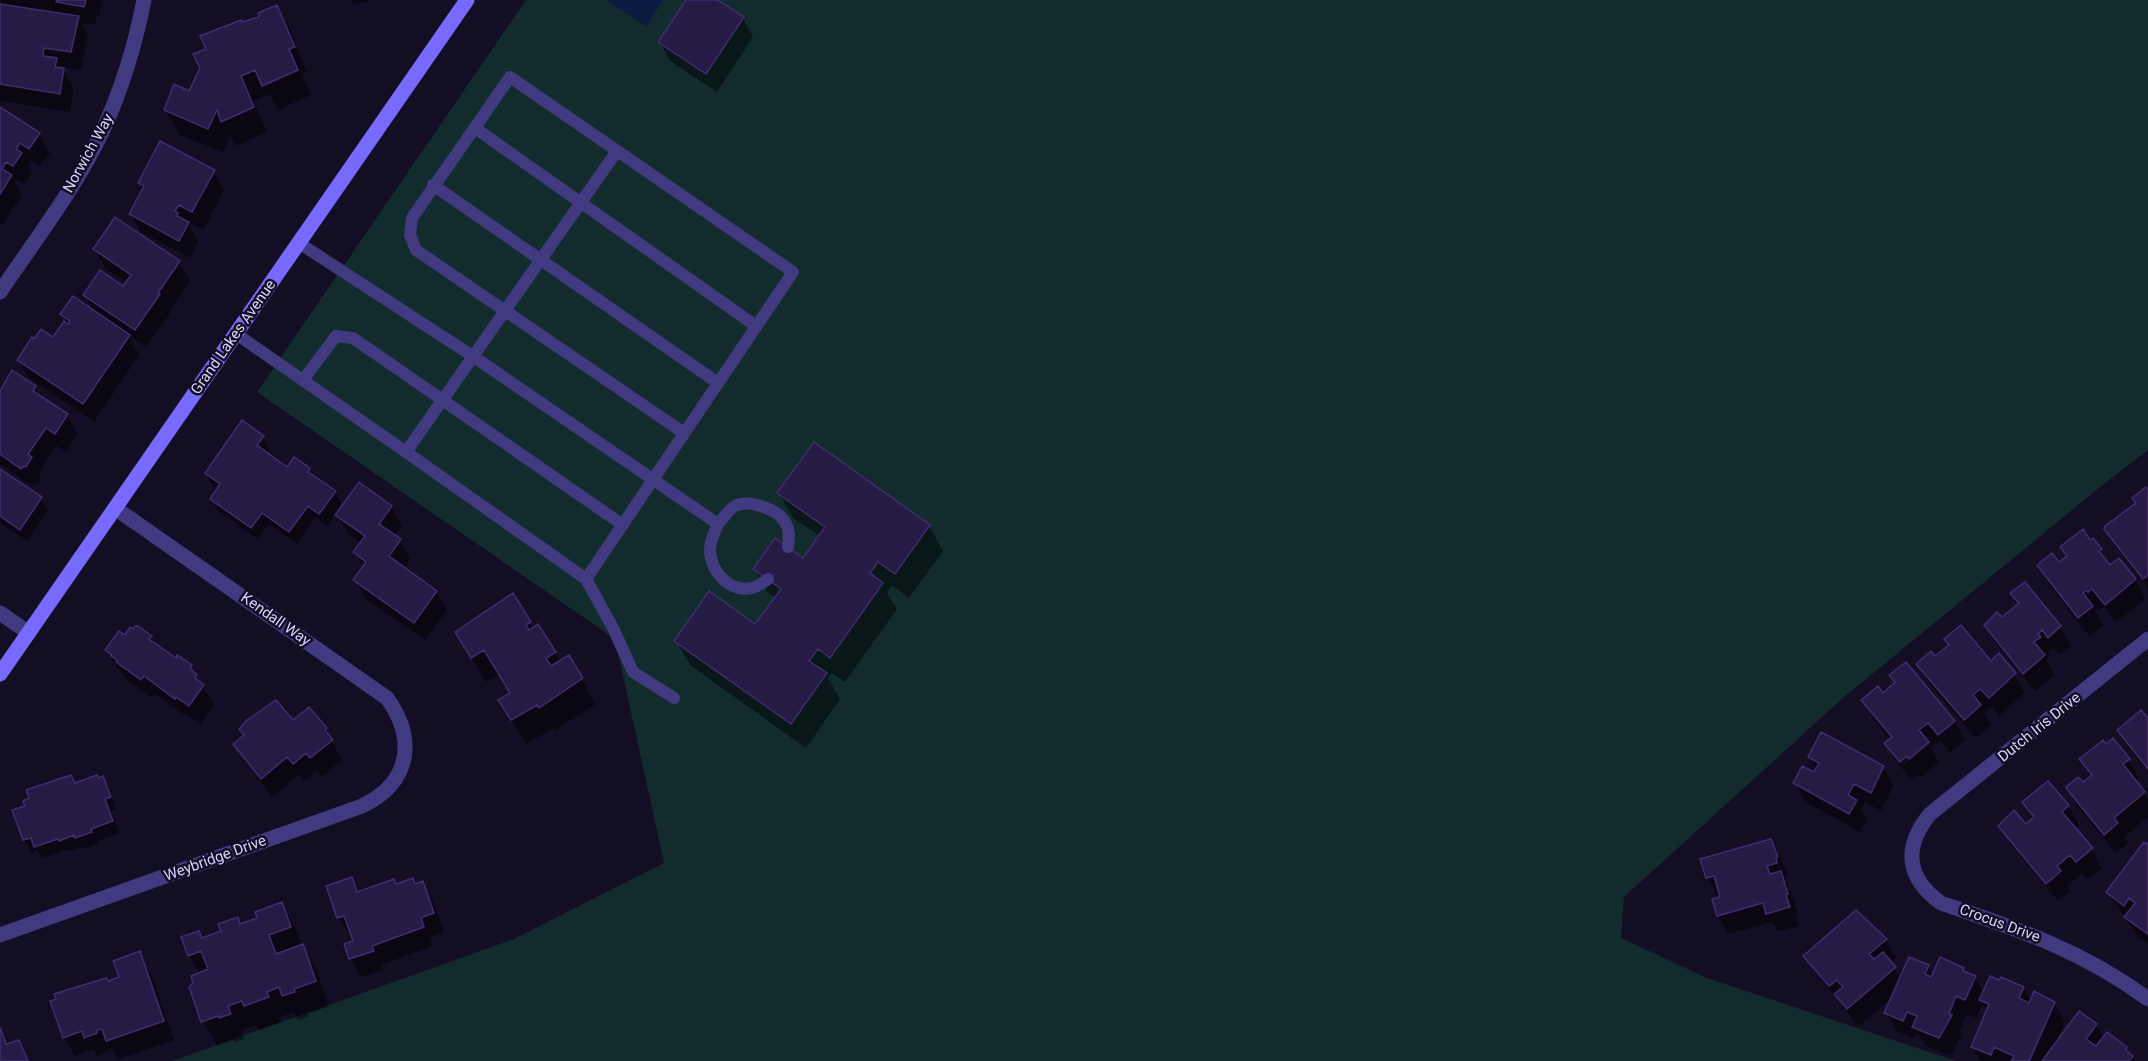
<svg xmlns="http://www.w3.org/2000/svg" width="2148" height="1061" viewBox="0 0 2148 1061" font-family="Roboto,sans-serif">
	<style>
		.green { fill: #122c2d }
		.water { fill: #0b1a40 }
		.shadow { fill: #0007; fill-rule: evenodd }
		.building { fill: #261b44; stroke: #3f2d6f; stroke-width: 1.5 }
		.lines { fill: none; stroke-linecap: round; stroke-linejoin: round }
		.lane { stroke: #423a81; stroke-width: 12 }
		.street { stroke: #423a81; stroke-width: 15 }
		.secondary { stroke: #786afc; stroke-width: 15 }
		.labels { text-anchor: middle; stroke-width: 5; stroke-linejoin: round; paint-order: stroke }
		.street-label { font-size: 15px; fill: #d9d1fe; stroke: #130e23 }
	</style>
	<rect width="100%" height="100%" fill="#130e23"/>
	<path class="green" d="M526 0H2148V450L2100 487 1844 697 1624 897 1621 938 1707 978 1956 1061H172L514 939 664 863 615 639 257 392Z"/>
	<path class="water" d="M606 0H663L646 27Z"/>
	<path class="shadow" d="M0 0H102L99 16 96 15 95 25 81 23 88 36 81 70 61 67 74 88 70 112 0 101Z
		M351 0H372L354 5Z
		M688 0H715L743 18 753 37 717 92 670 61 660 42Z
		M277 7 291 32 307 72 302 74 311 95 278 110 269 94 253 101 267 132 236 146 230 136 223 152 180 135 165 110 190 93 208 50 241 23 261 18Z
		M0 109 39 134 50 153 40 166 31 160 28 166 32 173 24 184 17 180 15 183 22 195 2 225 0 223Z
		M214 172 224 190 203 230 187 221 198 242 190 258 141 232 130 214 143 190 139 183Z
		M95 250 179 262 190 281 169 312 170 314 146 347 128 335 139 355 94 422 29 378 19 360 53 339 66 321 62 315 96 314 85 295 124 289 127 283 105 268Z
		M35 387 41 398 67 415 78 434 66 452 57 446 39 472 41 477 37 485 34 483 32 486 0 464V394Z
		M262 437 269 449 266 454 288 469 309 470 314 477 335 492 343 507H391L402 526 394 536 400 540 410 559 404 569 436 592 447 610 425 640 366 599 355 580 364 568 355 552 362 543 348 534 336 513 327 526 315 517 297 544 269 524 258 539 218 511 211 499 218 489 213 486 206 473Z
		M0 471 41 498 48 510 27 541 0 523Z
		M2148 492V588L2117 548 2106 529 2138 504Z
		M779 493 929 526 943 551 909 598 892 585 887 593 897 609 845 682 832 673 828 678 840 699 806 748 690 665 676 641 756 626 776 598 769 594 755 569 803 560 820 536 793 518Z
		M2090 542 2101 550 2110 567 2119 560 2135 580 2145 599 2116 623 2104 607 2099 610 2098 608 2095 611 2103 625 2089 636 2049 584 2038 566 2059 565 2067 558 2062 548Z
		M2025 584 2060 627 2071 646 2060 655 2054 648 2048 653 2050 656 2046 660 2055 675 2035 691 1996 644 1985 625 2002 619 2019 605 2012 594Z
		M513 595 533 629 538 626 560 663 568 657 596 704 554 731 553 728 527 744 500 700 511 694 499 674 486 682 471 657Z
		M125 637H151L156 646 176 660 191 667 214 705 200 724 187 714 186 716 155 694 152 698 129 681 118 669 107 650Z
		M1935 658 2014 674 2025 692 2000 716 1992 706 1984 713 1991 725 1975 738 1929 683 1918 664Z
		M1891 676 1954 721 1965 740 1950 752 1940 740 1931 748 1939 762 1921 777 1918 774 1911 780 1897 762 1886 744 1891 740 1874 719 1863 701 1883 695 1896 684ZM1929 741V745L1904 765 1902 763Z
		M2148 721V772L2129 749 2119 730Z
		M292 723 326 729 342 760 322 776 317 771 305 781 299 775 272 797 246 763 235 745 245 736Z
		M1809 757 1883 767 1893 786 1881 811 1865 802 1861 810 1867 820 1860 832 1806 802 1795 783 1815 774 1817 770Z
		M2128 759 2139 778 2135 781 2148 800V817L2124 837 2128 843 2116 853 2079 808 2068 789 2083 784 2091 777 2081 760Z
		M102 778 110 790 116 810 111 811 119 833 97 841 98 844 83 849 82 847 67 852 66 850 42 858 37 850 32 852 24 840 14 811 75 784Z
		M2048 783 2068 806 2079 825 2074 829 2091 849 2102 868 2088 880 2082 873 2067 885 2070 891 2058 901 2011 845 2000 826H2025L2034 819 2024 803Z
		M1771 840 1781 859 1788 876 1785 877 1786 882 1791 891 1798 913 1796 914 1799 926 1778 932 1772 922 1729 934 1718 916 1714 900 1719 899 1707 878 1702 860Z
		M2148 845V944L2137 936 2108 892Z
		M351 879 359 893 397 886 413 880 416 885 422 883 433 901 444 932 430 937 433 946 381 965 383 970 361 977 351 959 346 945 355 942 352 935 350 936 339 917Z
		M282 904 296 929 302 946 317 971 329 1006 307 1014 308 1017 298 1020 293 1012 280 1017 282 1022 259 1030 257 1025 241 1030 244 1039 234 1042 233 1040 217 1046 203 1021 200 974 189 955 202 939 223 932 237 919 241 925 259 919Z
		M1885 940 1896 958 1891 963 1901 979 1928 967 1933 976 1963 969 1966 973 1975 977 1984 993 2023 988 2031 1001 2054 1003 2065 1022 2054 1045 2080 1013 2096 1025 2104 1038 2126 1048 2134 1061H2031L2052 1012H2049L2027 1061H1981L1972 1046 1987 1012 1983 1003 1976 1018 1967 1014 1960 1031 1962 1035 1950 1056 1925 1045 1917 1032 1914 1039 1897 1031 1886 1013 1892 998 1858 1027 1841 1003 1816 974 1805 956Z
		M139 953 150 972 174 1040 118 1059 112 1048 105 1050 106 1052 97 1056 93 1049 75 1056 64 1037 121 978Z"/>
	<path class="building" d="M57 0H86L84 7 56 2Z
		M686 0H718L744 17 706 74 658 42Z
		M0 4 79 16 71 52 44 48 43 56 57 58 55 67 64 68 60 94 0 84Z
		M277 5 295 47 289 49 298 70 262 86 255 70 241 76 254 107 221 122 217 110 208 129 164 110 174 84 189 91 200 68 193 54 206 49 200 36 241 20 242 22 259 17 258 13Z
		M0 107 40 133 29 149 20 143 16 149 22 153 13 166 6 162 2 169 12 175 0 194Z
		M160 141 215 170 192 212 179 205 175 211 178 213 177 216 189 222 179 241 129 214 144 186 138 183Z
		M115 217 180 261 158 293 160 294 135 330 83 295 100 270 123 286 131 275 93 249Z
		M73 296 130 335 83 404 17 360 32 337 34 339 41 329 53 337 64 321 68 324 70 321 60 314Z
		M12 370 36 386 33 391 68 414 55 434 46 428 28 454 32 457 26 467 24 466 21 469 0 454V391Z
		M242 420 264 436 257 445 287 467 294 457 310 468 308 472 336 491 319 514 308 506 289 532 262 513 251 528 210 499 220 484 205 473Z
		M814 442 930 525 895 574 878 562 870 573 883 583 830 658 818 649 809 661 827 673 791 724 674 641 709 591 755 624 781 589 753 569 775 538 803 558 825 527 777 493Z
		M0 469 42 497 20 530 0 516Z
		M359 482 392 506 379 524 401 539 389 556 437 591 414 623 353 580 366 562 353 552 365 536 335 515Z
		M2146 487 2148 489V575L2143 579 2104 529 2105 526 2136 503 2132 498Z
		M2083 529 2090 540 2093 538 2102 549 2099 551 2110 565 2119 558 2136 579 2105 605 2092 589 2088 592 2086 591 2083 593 2093 606 2078 618 2037 565 2052 553 2059 562 2067 556 2060 547Z
		M2025 582 2061 626 2048 638 2042 630 2038 634 2041 637 2034 642 2045 655 2023 674 1984 625 1997 612 2002 617 2019 603 2010 593Z
		M513 593 531 622 526 625 529 630 538 624 556 652 546 658 551 666 569 655 583 678 539 708 537 705 511 720 498 700 510 693 484 650 471 658 455 632Z
		M1961 625 1991 661 1999 653 2016 673 1989 698 1980 689 1973 695 1981 705 1964 720 1916 664 1931 651 1935 656 1949 645 1944 639Z
		M135 626H138L152 636 149 639 176 658 177 655 192 665 190 668 197 675 195 678 204 685 189 706 176 697 175 699 144 676 141 680 116 662 117 660 111 656 112 655 105 650 119 631 125 635 130 627 133 629Z
		M1906 662 1955 721 1938 735 1928 723 1919 730 1929 742 1909 759 1907 756 1900 762 1884 743 1892 737 1861 700 1878 686 1883 693 1895 682 1889 675Z
		M276 700 293 720 309 707 327 728 325 730 333 740 310 758 306 753 293 764 287 757 261 779 233 744 244 735 239 729 247 720Z
		M2141 710 2148 718V769L2117 730Z
		M1821 732 1884 766 1871 793 1854 784 1848 795 1857 800 1849 814 1793 783 1802 766 1814 772 1819 763 1808 757Z
		M2113 738 2130 759 2123 764 2145 792 2114 818 2118 823 2104 835 2067 789 2066 787 2078 777 2083 782 2092 775 2079 759 2103 740 2106 744Z
		M71 775 75 783 97 775 98 778 103 776 111 797 105 799 113 821 91 829 92 832 75 838 74 835 59 841 58 839 34 847 31 838 23 840 12 810 25 806 23 801 29 798 26 790Z
		M2048 781 2069 805 2062 812 2093 848 2076 862 2070 855 2057 866 2061 871 2046 884 1998 826 2014 810 2026 824 2034 817 2022 802Z
		M1771 839 1778 857 1776 858 1777 863 1767 866 1770 874 1781 871 1788 894 1786 895 1790 907 1766 914 1763 903 1717 916 1712 899 1720 897 1714 876 1706 878 1700 859Z
		M2144 842 2146 844 2148 843V934L2124 917 2135 903 2129 898 2124 906 2106 892Z
		M352 877 357 892 394 879 396 884 413 878 415 884 423 881 434 913 421 918 424 927 372 946 374 951 349 959 344 944 353 941 344 916 337 918 326 886Z
		M282 902 291 927 269 935 276 954 303 944 316 981 294 989 295 992 282 996 279 987 267 992 269 997 244 1006 242 1001 228 1006 231 1014 219 1018 218 1016 201 1022 189 987 193 983 191 976 208 969 201 951 188 956 181 937 199 931 202 938 221 931 218 924 238 917 240 924 257 918 255 912Z
		M1856 910 1887 939 1869 954 1874 959 1883 952 1896 967 1847 1009 1834 994 1843 987 1837 980 1829 986 1803 956Z
		M140 951 164 1021 106 1041 102 1029 96 1031 97 1033 84 1038 82 1031 63 1038 50 1001 56 999 54 994 106 978 108 981 119 977 113 961Z
		M1909 957 1929 965 1925 974 1931 977 1940 957 1964 968 1963 971 1976 976 1965 1000 1956 996 1949 1014 1952 1015 1939 1038 1912 1027 1917 1016 1907 1012 1903 1021 1884 1013Z
		M1990 976 1999 980 2001 977 2024 987 2019 998 2029 1003 2034 991 2055 1002 2029 1061H2011L2014 1056 1994 1047 1991 1055 1971 1047 1989 1004 1979 1000Z
		M2079 1011 2097 1024 2086 1039 2096 1046 2107 1032 2127 1047 2126 1050 2133 1056 2129 1061H2042Z
		M0 1027 6 1044 19 1040 28 1061H0Z"/>
	<g class="lines">
		<path class="lane" d="M475 128 756 326
			M433 185 718 383
			M299 243 474 357 718 524C723 519 729 509 735 506 749 499 779 509 786 524 790 531 789 539 788 547
			M235 333 406 452 617 151
			M303 380 336 336 353 338 623 525
			M406 452 586 579 793 272 510 77 412 218 410 235 416 250 684 433
			M718 524C715 532 709 543 710 551 711 573 732 595 755 587 760 585 764 582 768 579
			M586 579 613 628 633 672 674 698"/>
		<path class="street" d="M0 292C35 240 75 189 102 132 122 89 135 46 144 0
			M0 613 29 633
			M2148 639 1930 814C1903 847 1906 878 1941 903 2017 929 2082 950 2148 999
			M0 935 362 806C410 783 417 740 387 698L115 508"/>
		<path class="secondary" d="M0 674 467 0"/>
	</g>
	<g class="labels">
		<g class="street-label">
			<text transform="translate(88 153) rotate(-61)" y="5">Norwich Way</text>
			<text transform="translate(233 337) rotate(-55)" y="5">Grand Lakes Avenue</text>
			<text transform="translate(276 619) rotate(35)" y="5">Kendall Way</text>
			<text transform="translate(2039 727) rotate(-39)" y="5">Dutch Iris Drive</text>
			<text transform="translate(215 858) rotate(-20)" y="5">Weybridge Drive</text>
			<text transform="translate(2000 923) rotate(20)" y="5">Crocus Drive</text>
		</g>
	</g>
</svg>
